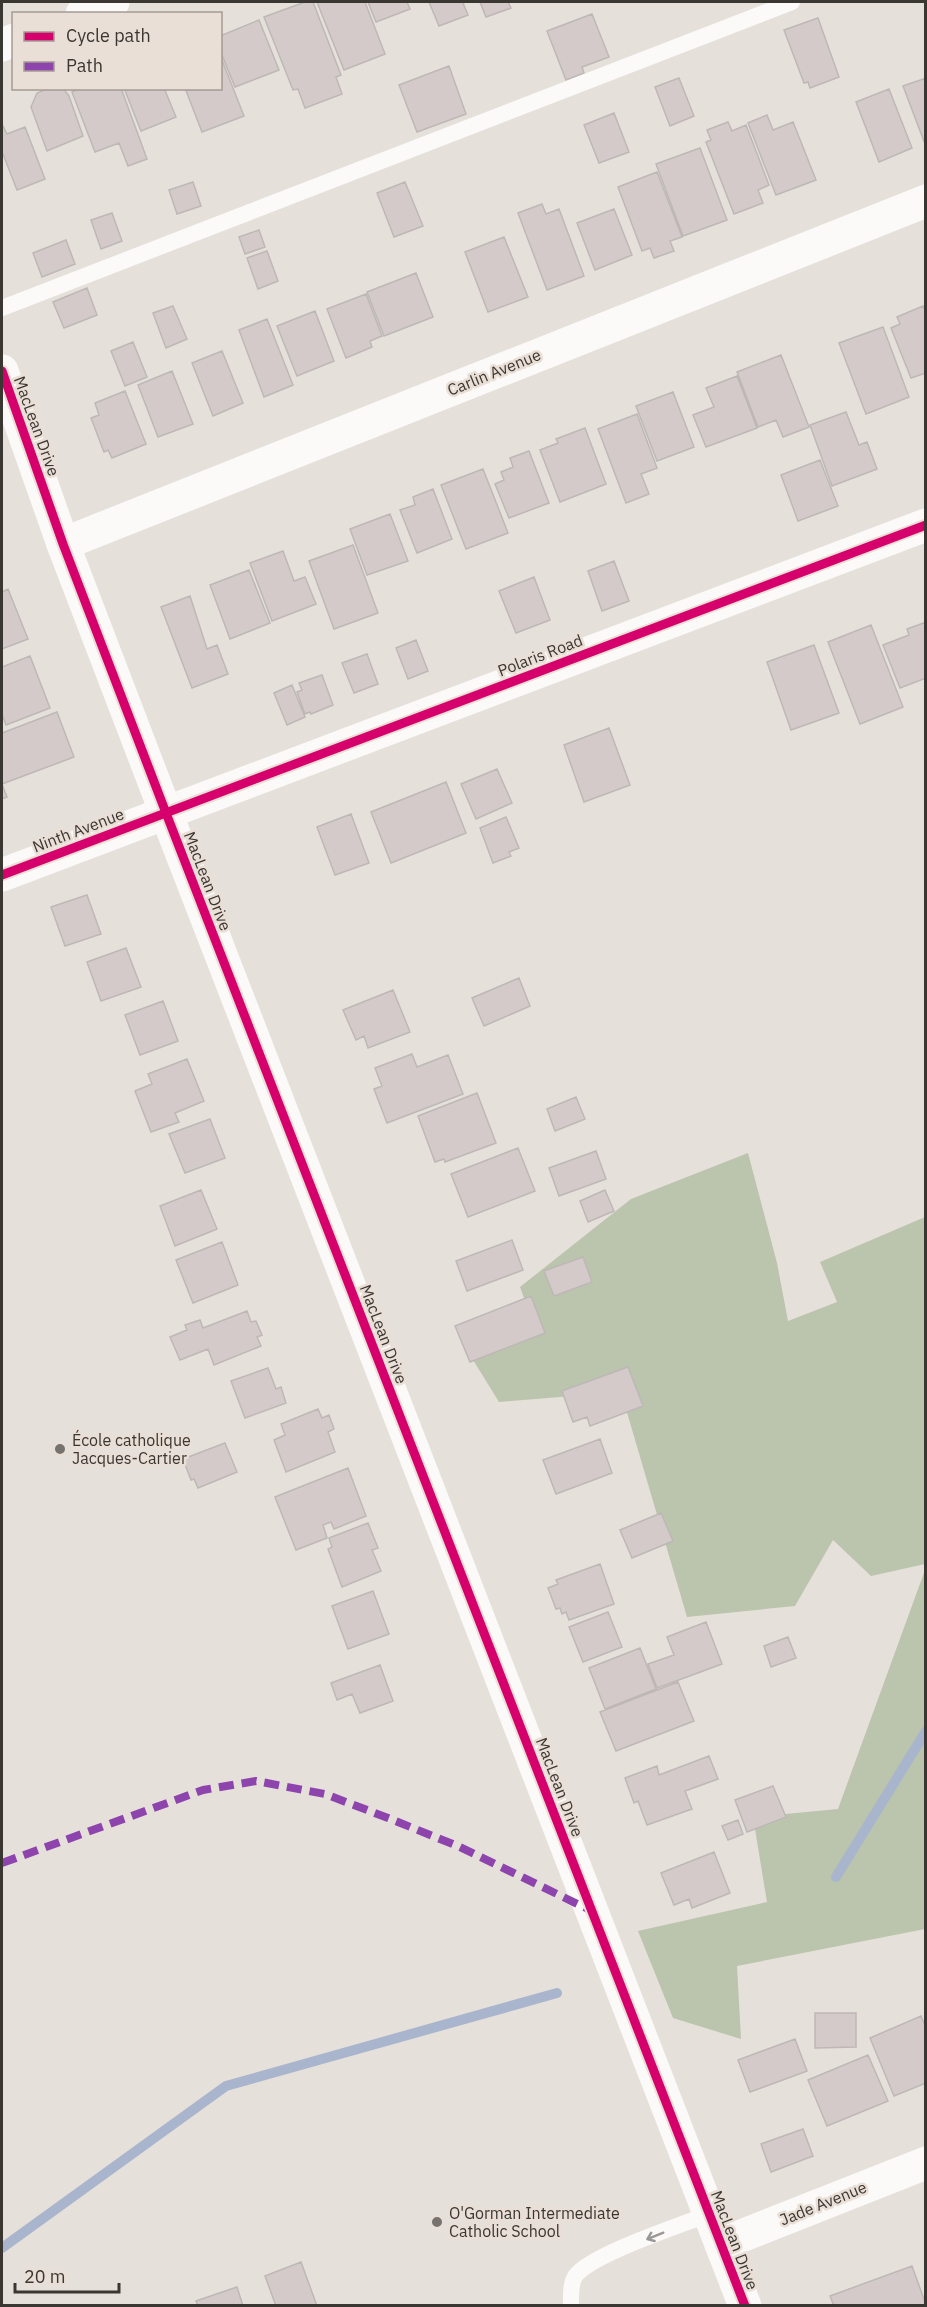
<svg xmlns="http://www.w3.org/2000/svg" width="927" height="2307" viewBox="0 0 927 2307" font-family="'IBM Plex Sans',sans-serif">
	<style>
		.forest { fill: #bbc4ac }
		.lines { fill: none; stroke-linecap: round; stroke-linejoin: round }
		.stream { stroke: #a8b5cd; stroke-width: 10 }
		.building { fill: #d5caca; stroke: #bdb8b6; stroke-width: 1.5 }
		.service { stroke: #fbfaf9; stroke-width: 16 }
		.minor { stroke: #fbfaf9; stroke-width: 33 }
		.tertiary { stroke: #fbfaf9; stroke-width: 33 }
		.quiet { stroke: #8e44ad; stroke-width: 8; stroke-dasharray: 15 8; stroke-linecap: butt }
		.cycleway-casing { stroke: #eadfd6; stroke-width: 13 }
		.cycleway { stroke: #d6006c; stroke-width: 9 }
		.oneway { stroke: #9a9896 }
		.poi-dot { fill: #76726d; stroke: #eadfd6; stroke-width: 2 }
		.labels { text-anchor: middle; stroke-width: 5; stroke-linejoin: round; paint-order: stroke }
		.street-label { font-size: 16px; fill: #3a3632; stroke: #eadfd6 }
		.poi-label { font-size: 16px; fill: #3a3632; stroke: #eadfd6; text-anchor: start }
	</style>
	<rect width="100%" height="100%" fill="#e6e0da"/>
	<path class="forest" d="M748 1153 777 1263 788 1321 837 1302 820 1262 925 1217V1564L871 1576 833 1540 795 1606 687 1617 621 1392 499 1402 470 1355 537 1333 520 1287 631 1199Z
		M925 1570V1929L737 1966 741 2039 673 2018 638 1931 767 1902 753 1817 838 1809Z"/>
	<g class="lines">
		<path class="stream" d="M836 1877 926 1731
			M2 2248 226 2086 557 1993"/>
	</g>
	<path class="building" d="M305 2H313L341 75 336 77 342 94 305 108 298 89 293 90 264 17Z
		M317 2H365L385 54 344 70Z
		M368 2H407L410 9 376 22Z
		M429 2H465L463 3 468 15 439 26Z
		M480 2H508L511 8 486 17Z
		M592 14 609 57 582 67 584 73 566 80 547 31Z
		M818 18 839 77 810 88 808 82 804 83 784 30Z
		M259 20 279 70 235 87 220 50V36Z
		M220 55 244 116 202 132 185 88H220Z
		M449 66 466 114 417 132 399 85Z
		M679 78 694 116 670 126 655 87Z
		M926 78V144H925L903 86Z
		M50 88H63L69 96 83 136 47 151 31 107 37 93Z
		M81 88H121L147 159 128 166 119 143 95 152 72 92Z
		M124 88H164L176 117 141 131Z
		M889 89 912 148 879 162 856 102Z
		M614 113 629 152 599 163 584 125Z
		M767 115 773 130 793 122 816 180 776 195 748 123Z
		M728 122 732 131 746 125 769 185 758 190 763 203 734 214 706 142 711 140 707 130Z
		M2 124 7 134 25 127 45 179 17 190 3 154 2 155Z
		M700 148 727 220 683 236 656 164Z
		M657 172 682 237 670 241 674 251 654 258 650 248 642 251 618 187Z
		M193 182 201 206 177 214 169 190Z
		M405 182 423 226 394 237 377 193Z
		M542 204 546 214 559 209 584 276 547 290 518 213Z
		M614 209 632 255 595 270 577 223Z
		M112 213 122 241 101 249 91 220Z
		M259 230 265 247 245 254 239 237Z
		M504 237 528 297 488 312 465 252Z
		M66 240 75 264 42 277 33 253Z
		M267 251 278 281 258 289 247 258Z
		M416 273 433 317 384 336 367 292Z
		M87 288 97 315 64 328 53 302Z
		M366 294 382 336 370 341 372 347 346 358 327 309Z
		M173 306 187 339 166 348 153 313Z
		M923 306 926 313V373L911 378 891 328 900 324 897 317Z
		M315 311 334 361 297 376 277 326Z
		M267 319 293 385 264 397 239 330Z
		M883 327 909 397 866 414 839 343Z
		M133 342 147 377 125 386 111 351Z
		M222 351 243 403 213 416 192 363Z
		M781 355 809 427 783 437 776 420 758 427 737 372Z
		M172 371 193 424 158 437 138 385Z
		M737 376 757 428 706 447 693 415 714 407 706 388Z
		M125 391 146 444 112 458 108 450 104 452 91 418 99 415 95 403Z
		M673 392 694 447 657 461 636 406Z
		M846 412 859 445 867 442 877 469 832 486 810 425Z
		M637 414 657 468 641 474 649 494 626 503 598 429Z
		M585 428 606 484 560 502 540 450 558 443 556 439Z
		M529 451 549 503 509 518 495 484 504 480 501 472 513 467 510 458Z
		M820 460 838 506 798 521 781 475Z
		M483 469 508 533 466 549 441 485Z
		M433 489 452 539 417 553 400 510 415 505 413 497Z
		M390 514 408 561 367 575 350 529Z
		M353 545 378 613 334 629 309 561Z
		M283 551 294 581 305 577 316 604 272 621 250 563Z
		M614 561 629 601 602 611 588 571Z
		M249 570 270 623 230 639 210 585Z
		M534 577 550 620 516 633 499 591Z
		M8 589 28 639 2 649V592Z
		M190 596 207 649 217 645 228 674 192 688 161 607Z
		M926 622V678L900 688 883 645 909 635 907 629Z
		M871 625 903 707 860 724 828 642Z
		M416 640 428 671 408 679 396 648Z
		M814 645 839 713 791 730 767 662Z
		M367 654 378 684 354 693 342 663Z
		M30 656 50 708 6 725 2 714V667Z
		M322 675 333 705 311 714 310 712 305 714 297 692 302 690 299 683Z
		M292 685 305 717 287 725 274 693Z
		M57 712 74 757 2 784 7 797 2 799V733Z
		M609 728 630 785 584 802 564 745Z
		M497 769 512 803 476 819 461 784Z
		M446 782 466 833 391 863 371 812Z
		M351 814 369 863 335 875 317 827Z
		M506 817 519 848 509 852 511 856 493 863 480 828Z
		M87 895 101 934 65 946 51 907Z
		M126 948 141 987 101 1001 87 962Z
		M519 978 530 1006 484 1026 472 998Z
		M393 990 410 1032 368 1048 364 1036 356 1040 343 1010Z
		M163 1001 178 1041 140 1055 125 1015Z
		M412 1054 417 1067 448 1055 463 1094 387 1123 374 1089 382 1086 375 1068Z
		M187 1059 204 1101 175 1113 179 1122 151 1132 135 1091 152 1084 148 1074Z
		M477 1093 496 1143 445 1162 444 1159 435 1162 418 1116Z
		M576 1097 585 1119 555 1131 547 1109Z
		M210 1119 225 1158 185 1173 169 1134Z
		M518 1148 535 1191 468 1217 451 1174Z
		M596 1151 606 1179 559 1196 549 1168Z
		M201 1190 217 1229 175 1246 160 1206Z
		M605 1190 614 1211 588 1222 580 1201Z
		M512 1240 523 1270 467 1291 456 1261Z
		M222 1242 238 1285 193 1303 176 1260Z
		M583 1257 592 1282 554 1296 544 1271Z
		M531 1296 545 1333 470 1362 455 1326Z
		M247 1311 251 1322 256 1321 262 1335 257 1337 261 1346 214 1365 208 1349 180 1360 170 1337 187 1330 185 1325 200 1320 203 1328Z
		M628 1367 643 1406 590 1426 587 1417 573 1422 562 1391Z
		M268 1368 276 1389 281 1387 286 1403 245 1418 231 1381Z
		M318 1409 322 1418 329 1415 334 1429 328 1432 335 1452 286 1472 274 1440 285 1435 281 1424Z
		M600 1439 612 1473 556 1494 543 1460Z
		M225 1443 237 1472 198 1488 194 1479 191 1480 183 1459Z
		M348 1468 366 1516 334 1529 331 1522 323 1525 327 1538 296 1550 275 1497Z
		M661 1513 673 1541 632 1558 620 1530Z
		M368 1523 378 1548 372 1550 381 1571 342 1587 328 1549 332 1547 329 1538Z
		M600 1564 614 1604 569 1620 566 1612 562 1614 560 1608 556 1609 548 1588 558 1584 556 1580Z
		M373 1591 389 1634 348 1649 332 1606Z
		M608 1612 622 1647 583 1662 569 1627Z
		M706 1622 722 1664 657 1688 648 1664 674 1655 667 1637Z
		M788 1637 796 1658 771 1667 764 1646Z
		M640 1648 656 1689 605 1709 589 1668Z
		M380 1665 393 1701 360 1713 352 1694 337 1700 331 1683Z
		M678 1682 694 1721 616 1751 600 1712Z
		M709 1756 718 1779 685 1791 692 1809 647 1825 638 1801 634 1803 625 1778 657 1766 659 1775Z
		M773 1786 786 1817 747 1832 735 1800Z
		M738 1820 743 1834 728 1840 722 1826Z
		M714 1852 730 1893 692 1908 689 1899 674 1905 661 1873Z
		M815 2013H856V2047L815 2048Z
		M921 2016 926 2028V2083L894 2096 870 2038Z
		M795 2039 807 2071 750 2092 738 2060Z
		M868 2055 888 2101 827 2126 808 2080Z
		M803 2129 813 2156 771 2172 761 2144Z
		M301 2262 317 2306H276L265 2276Z
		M912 2266 926 2305 834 2306 830 2296Z
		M237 2287 243 2306H198L196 2301Z"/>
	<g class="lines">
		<path class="service" d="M2 308 792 2
			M571 2306C571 2296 570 2281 577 2274 596 2253 679 2226 709 2214"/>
		<path class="minor" d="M82 14 113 2
			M2 45 14 40
			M63 544 926 201
			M2 875 926 525
			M721 2244 926 2163"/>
		<path class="tertiary" d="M2 371 63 544 166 813 745 2306"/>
		<path class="quiet" d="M2 1863 203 1790 256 1781 325 1794 388 1818 460 1847 592 1911"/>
		<g class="cycleway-casing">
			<path id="cycleway" d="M2 371 63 544 166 813 745 2306
				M2 875 926 525"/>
		</g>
		<use href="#cycleway" class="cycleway"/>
	</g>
	<defs><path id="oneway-shaft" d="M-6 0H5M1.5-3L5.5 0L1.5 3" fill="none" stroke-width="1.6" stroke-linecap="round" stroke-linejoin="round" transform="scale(1.5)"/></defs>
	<use class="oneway" href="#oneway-shaft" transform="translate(655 2236) rotate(158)"/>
	<g class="poi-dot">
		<circle cx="60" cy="1449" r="6"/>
		<circle cx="437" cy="2222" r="6"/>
	</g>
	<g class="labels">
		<g class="street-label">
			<text transform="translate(494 372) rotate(-22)" y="6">Carlin Avenue</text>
			<text transform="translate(37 426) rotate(70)" y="6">MacLean Drive</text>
			<text transform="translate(540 655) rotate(-21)" y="6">Polaris Road</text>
			<text transform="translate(78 830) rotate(-21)" y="6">Ninth Avenue</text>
			<text transform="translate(208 881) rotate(69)" y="6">MacLean Drive</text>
			<text transform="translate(384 1334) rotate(69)" y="6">MacLean Drive</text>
			<text transform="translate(560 1787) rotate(69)" y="6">MacLean Drive</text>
			<text transform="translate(823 2203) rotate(-22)" y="6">Jade Avenue</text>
			<text transform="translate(735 2240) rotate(69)" y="6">MacLean Drive</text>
		</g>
		<g class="poi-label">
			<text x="72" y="1446">École catholique<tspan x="72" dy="18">Jacques-Cartier</tspan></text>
			<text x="449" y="2219">O'Gorman Intermediate<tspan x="449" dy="18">Catholic School</tspan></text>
		</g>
	</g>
	<rect width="927" height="2307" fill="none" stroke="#3a3632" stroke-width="6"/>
	<rect x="12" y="12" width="210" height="78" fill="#eadfd6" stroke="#a49b94" stroke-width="1.5"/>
	<rect x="24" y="32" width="30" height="9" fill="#d6006c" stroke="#a49b94" stroke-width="1.5"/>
	<text x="66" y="42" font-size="18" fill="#3a3632">Cycle path</text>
	<rect x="24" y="62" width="30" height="9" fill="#8e44ad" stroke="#a49b94" stroke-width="1.5"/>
	<text x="66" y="72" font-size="18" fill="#3a3632">Path</text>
	<path d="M15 2283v9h104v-9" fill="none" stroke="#3a3632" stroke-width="3"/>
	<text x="24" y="2283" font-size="18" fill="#3a3632" stroke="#eadfd6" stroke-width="4.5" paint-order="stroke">20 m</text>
</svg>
